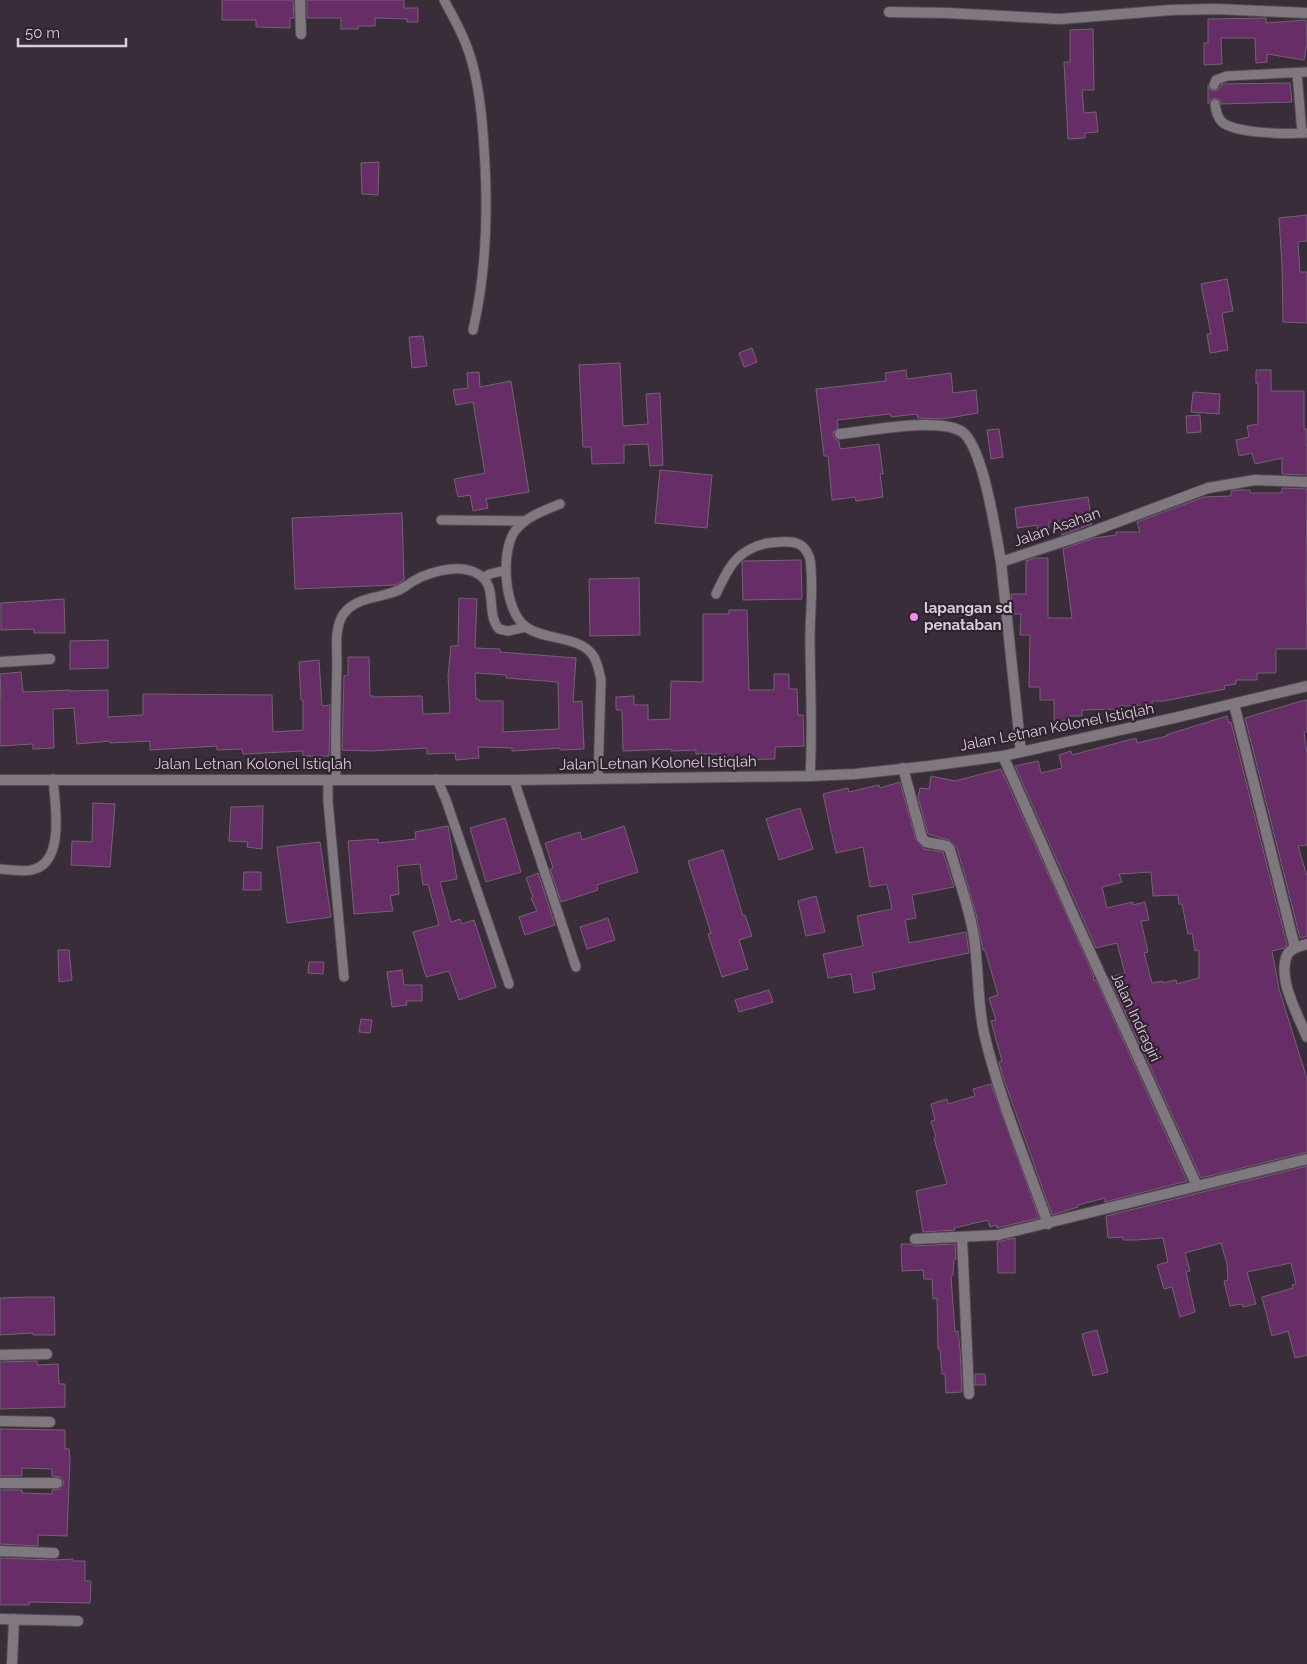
<svg xmlns="http://www.w3.org/2000/svg" width="1307" height="1664" viewBox="0 0 1307 1664" font-family="Raleway,sans-serif">
	<style>
		.building { fill: #672d67; stroke: #736372; fill-rule: evenodd }
		.lines { fill: none; stroke-linecap: round; stroke-linejoin: round }
		.service-casing { stroke: #564a56; stroke-width: 11 }
		.minor-casing { stroke: #564a56; stroke-width: 12 }
		.tertiary-casing { stroke: #564a56; stroke-width: 12 }
		.service { stroke: #7f787f; stroke-width: 9 }
		.minor { stroke: #7f787f; stroke-width: 10 }
		.tertiary { stroke: #7f787f; stroke-width: 10 }
		.poi-dot { fill: #f38af2; stroke: #30232f; stroke-width: 2 }
		.labels { text-anchor: middle; stroke-width: 4.5; stroke-linejoin: round; paint-order: stroke }
		.street-label { font-size: 15px; fill: #d7ced7; stroke: #30232f }
		.poi-label { font-size: 15px; font-weight: bold; fill: #d7ced7; stroke: #30232f; text-anchor: start }
	</style>
	<rect width="100%" height="100%" fill="#3a2d3a"/>
	<path class="building" d="M222 0H293L294 18H290V28L256 27V20H222Z
		M307 0H404V8H418V22H407V19L375 18V26H358V29H341V18H307Z
		M1266 18V23L1306 20 1307 44 1304 60 1267 54V62L1256 63 1255 38H1221L1222 64 1204 65V43H1208V19Z
		M1093 29 1094 90H1082L1084 113 1096 112 1098 132 1085 133V138L1068 139 1064 62H1070V30Z
		M1290 83 1292 102 1221 104 1220 100 1215 98 1211 99 1208 104V85L1209 89 1214 91 1218 90 1222 84Z
		M379 162 378 195 362 194 361 163Z
		M1307 215V241L1298 242 1300 272H1307V323L1283 322 1282 265 1279 218Z
		M1227 279 1233 311 1222 313 1228 350 1210 353 1207 334H1211L1201 284Z
		M423 336 427 366 412 368 409 337Z
		M752 348 757 362 744 367 739 353Z
		M620 363 623 426 648 424 646 394 660 393 663 465 650 466 648 444 624 445V463L592 464 591 447H583L579 365Z
		M906 370 907 379 951 373 953 393 976 390 978 413 943 419 918 418 917 414 891 417 890 414 837 420 838 428 834 431 833 435 835 439 839 441 840 449 879 444 883 474H880L883 497 856 501 855 497 832 500 828 456H824L816 389 886 381 885 373Z
		M1256 370H1271V391H1304V429H1306V445H1307V475L1282 474V458L1255 464 1252 453 1239 456 1236 440 1249 437 1247 426 1258 424V383H1256Z
		M479 372 480 387 511 381 529 492 486 499 488 508 473 511 470 495 458 497 454 479 485 473 473 402 456 405 453 390 468 388 467 373Z
		M1193 392 1220 394 1219 414 1191 412Z
		M1200 415 1201 432 1187 433 1186 416Z
		M999 429 1003 457 991 459 987 430Z
		M660 470 712 475 707 528 655 523Z
		M1282 488 1307 489 1306 574 1307 649H1276V673H1257V680H1236V684L1224 686 1225 689 1164 701H1152V705L1119 706V709L1082 710V716H1069V721H1054V700H1040V687H1029L1030 635H1020L1021 614H1013L1011 594H1026V561L1035 558H1048V618H1072L1063 549 1094 538 1116 535V532H1140L1137 522 1204 497 1231 496V491L1236 490H1250V493H1282Z
		M1088 497 1092 524 1062 535 1060 522H1049V529L1038 531 1037 525 1017 528 1015 508Z
		M402 513 404 580 395 585 295 589 292 518Z
		M801 560 802 599 743 600 742 562 744 561Z
		M639 578 640 635 590 636 589 579Z
		M459 598 477 599 475 648 500 649V652L576 658 573 702 582 701 584 749 560 750V748L512 751V748L478 747 479 758 456 760 455 753 427 754V748L371 751 342 750 344 676 348 675V657H369L370 696H373V697L422 696 423 714 450 713 448 676 451 646H458ZM475 673 506 675V678L558 682 559 729 503 732V701H479V699H476Z
		M64 599 65 633H34V629L1 630V603Z
		M729 610H747L749 690H774V674H789V689H797L798 715H803L804 746 775 747V759L721 760V754H696V750L671 751V749L623 751 622 710H616V697L634 696V705H648V720L670 719 671 681 703 682V614H729Z
		M108 640V668L70 669V641Z
		M319 660 322 706 330 705 329 756H303V751L243 754 242 749 217 750V746L150 750V741L110 743V741L77 744 74 708 53 709 54 748 33 749V744L0 746V699H1L0 674 21 672 23 692 70 690V691L108 690V717L143 715V694L272 695 273 732 303 730V700H301L299 662Z
		M1307 700V732H1304L1307 754V845L1298 846 1307 876V936L1300 938 1245 718 1298 702Z
		M1227 716 1229 723 1231 722 1287 945 1284 948 1272 951 1279 989 1307 1079V1152L1201 1178 1109 977 1125 973 1117 943 1096 948 1015 766 1038 761 1041 773 1062 768 1059 755 1071 751 1072 755 1136 738 1137 743 1167 736 1166 735ZM1151 872 1153 896 1178 895 1179 904H1182L1188 934 1192 933 1195 951 1199 950V978L1177 984 1176 980 1163 983V981L1152 983 1144 953 1148 952 1141 921 1149 920 1145 902 1133 905V902L1107 908 1102 887 1122 882 1119 874Z
		M1001 769 1093 974 1094 981 1096 980 1187 1181 1105 1202V1198L1078 1205V1207L1052 1215 1002 1074 999 1062 1002 1061 991 1021 996 1020 989 998 998 995 985 950H983L976 914 957 848 949 840 928 834 918 797 920 788 929 789 931 776 955 781Z
		M900 782 916 840 924 849 943 852 954 887 912 895 916 918 905 920 909 943 966 932 969 953 872 973 875 989 854 993 851 974 828 978 823 954 863 946 857 916 892 909 887 884 870 887 863 847 836 853 823 794 848 788 849 792 879 785 880 788Z
		M93 803 115 804 110 867 71 865 72 841 92 842Z
		M263 806 262 849 247 847 248 842 229 841 231 807Z
		M800 808 813 849 779 860 766 819Z
		M505 818 521 872 486 882 470 828Z
		M448 826 457 879 440 882 451 922 460 919 462 924 474 920 496 987 459 1000 449 971 426 977 413 932 439 925 428 884 423 885 420 864 397 866 399 894 390 896 393 911 354 914 348 841 378 839V843L416 839 415 832Z
		M624 826 638 872 597 885 598 890 561 902 550 869 553 868 545 843 580 832 582 840Z
		M320 842 331 917 287 923 277 847Z
		M723 850 743 916 745 915 752 936 739 940 748 969 722 977 708 934 711 933 688 861Z
		M244 872H261V890H243Z
		M538 873 555 925 525 935 519 917 537 911 531 898 533 897 526 878Z
		M816 896 825 932 806 936 798 901Z
		M608 918 615 940 587 949 580 927Z
		M58 950H69L72 980 59 982Z
		M309 962H324L323 974 308 973Z
		M402 970 404 985H422V1001H406L407 1005 392 1007 387 972Z
		M769 990 773 1002 739 1012 735 1000Z
		M361 1019 372 1020 370 1033 359 1032Z
		M991 1084 1039 1218 997 1228V1225L990 1227 988 1220 954 1228 955 1230 923 1232 916 1191 947 1184 934 1138 936 1137 931 1121 935 1120 931 1104 947 1099 948 1104 975 1096 973 1089Z
		M1307 1166V1355L1295 1358 1288 1331 1272 1336 1262 1297 1293 1288 1292 1285 1296 1284 1291 1263 1247 1272 1256 1304 1243 1307 1242 1304 1230 1306 1224 1281 1228 1280 1227 1264 1221 1243 1185 1253 1190 1271 1186 1272 1195 1312 1180 1317 1172 1287 1164 1289 1157 1265 1168 1262 1163 1238 1136 1240H1123V1237L1108 1238 1106 1216Z
		M1015 1238V1273H998L997 1242Z
		M901 1244H910L915 1246 955 1244 956 1259H954L953 1275 951 1276 955 1332 958 1331 960 1349 962 1392 946 1393 945 1374H942L940 1349H938L937 1298 933 1299 932 1279H924L923 1270 902 1271Z
		M29 1297H54L55 1335H33V1333L0 1335V1298Z
		M1097 1330 1108 1372 1093 1376 1082 1334Z
		M37 1361V1365L58 1364 59 1384H65V1407L0 1409V1362Z
		M975 1374H985L986 1385H975Z
		M0 1429 65 1430V1449H69L70 1458 67 1536 38 1535V1546L0 1544V1490H22V1493L52 1494V1490L60 1489 64 1483 61 1477 52 1476V1469L22 1468V1476H0Z
		M0 1558 54 1560 73 1559V1561H85V1581H91L90 1603 29 1602V1605H0Z"/>
	<g class="lines">
		<g class="service-casing">
			<path id="service" d="M444 0C455 20 466 40 472 62 481 95 483 130 485 164 488 221 486 274 473 330
				M1297 73 1302 133
				M1214 85 1216 80 1227 76 1307 72
				M1215 104C1216 111 1217 117 1222 122 1236 134 1288 134 1307 133
				M560 504C545 510 525 517 515 531 500 552 504 611 526 627 545 641 581 635 594 657 598 664 599 672 601 679L598 779
				M441 520 525 521
				M483 578 490 574 506 570
				M716 594C728 568 737 549 768 543 778 542 797 539 804 548 809 553 811 562 811 569 813 592 810 615 810 638 810 684 813 730 810 776
				M336 779C335 741 336 703 337 665 337 654 336 644 337 634 338 625 340 616 347 610 363 594 388 599 406 586 423 573 458 562 478 574 499 586 485 613 499 629L508 631 526 627
				M437 779 446 800 509 984
				M328 780V801L344 977
				M514 780 576 967
				M0 869C10 870 22 872 31 870 66 864 55 804 53 779"/>
		</g>
		<g class="minor-casing">
			<path id="minor" d="M300 0 301 34
				M889 12 947 13 1060 19 1171 10 1216 9 1307 13
				M840 434C868 431 937 417 961 431 983 444 996 535 1001 562
				M0 662 50 659
				M1234 704 1295 948
				M1021 752 1001 562 1083 535 1208 488 1255 480 1307 482
				M1003 756 1075 919 1197 1186
				M903 768 922 838 926 842 947 846 950 850C958 879 970 908 974 938 979 970 977 1001 984 1033 999 1098 1026 1161 1048 1224
				M1307 944C1300 946 1291 948 1287 955 1277 979 1298 1015 1307 1037
				M962 1238 969 1394
				M915 1239 998 1235 1307 1159
				M0 1355 47 1354
				M0 1421 50 1422
				M0 1483H57
				M0 1551 54 1553
				M0 1619 78 1621
				M12 1664 14 1619"/>
		</g>
		<g class="tertiary-casing">
			<path id="tertiary" d="M0 780H514L810 776 855 774 929 766 1003 756 1174 718 1307 686"/>
		</g>
		<use href="#service" class="service"/>
		<use href="#minor" class="minor"/>
		<use href="#tertiary" class="tertiary"/>
	</g>
	<circle class="poi-dot" cx="914" cy="617" r="5"/>
	<g class="labels">
		<g class="street-label">
			<text transform="translate(1057 527) rotate(-19)" y="5">Jalan Asahan</text>
			<text transform="translate(1057 727) rotate(-11)" y="5">Jalan Letnan Kolonel Istiqlah</text>
			<text transform="translate(658 763) rotate(-1)" y="5">Jalan Letnan Kolonel Istiqlah</text>
			<text x="253" y="769">Jalan Letnan Kolonel Istiqlah</text>
			<text transform="translate(1136 1017) rotate(65)" y="5">Jalan Indragiri</text>
		</g>
		<g class="poi-label">
			<text x="924" y="613">lapangan sd<tspan x="924" dy="17">penataban</tspan></text>
		</g>
	</g>
	<path d="M18 38v8h108v-8" fill="none" stroke="#d7ced7" stroke-width="2.5"/>
	<text x="25" y="38" font-size="15" fill="#d7ced7" stroke="#30232f" stroke-width="4" paint-order="stroke">50 m</text>
</svg>
